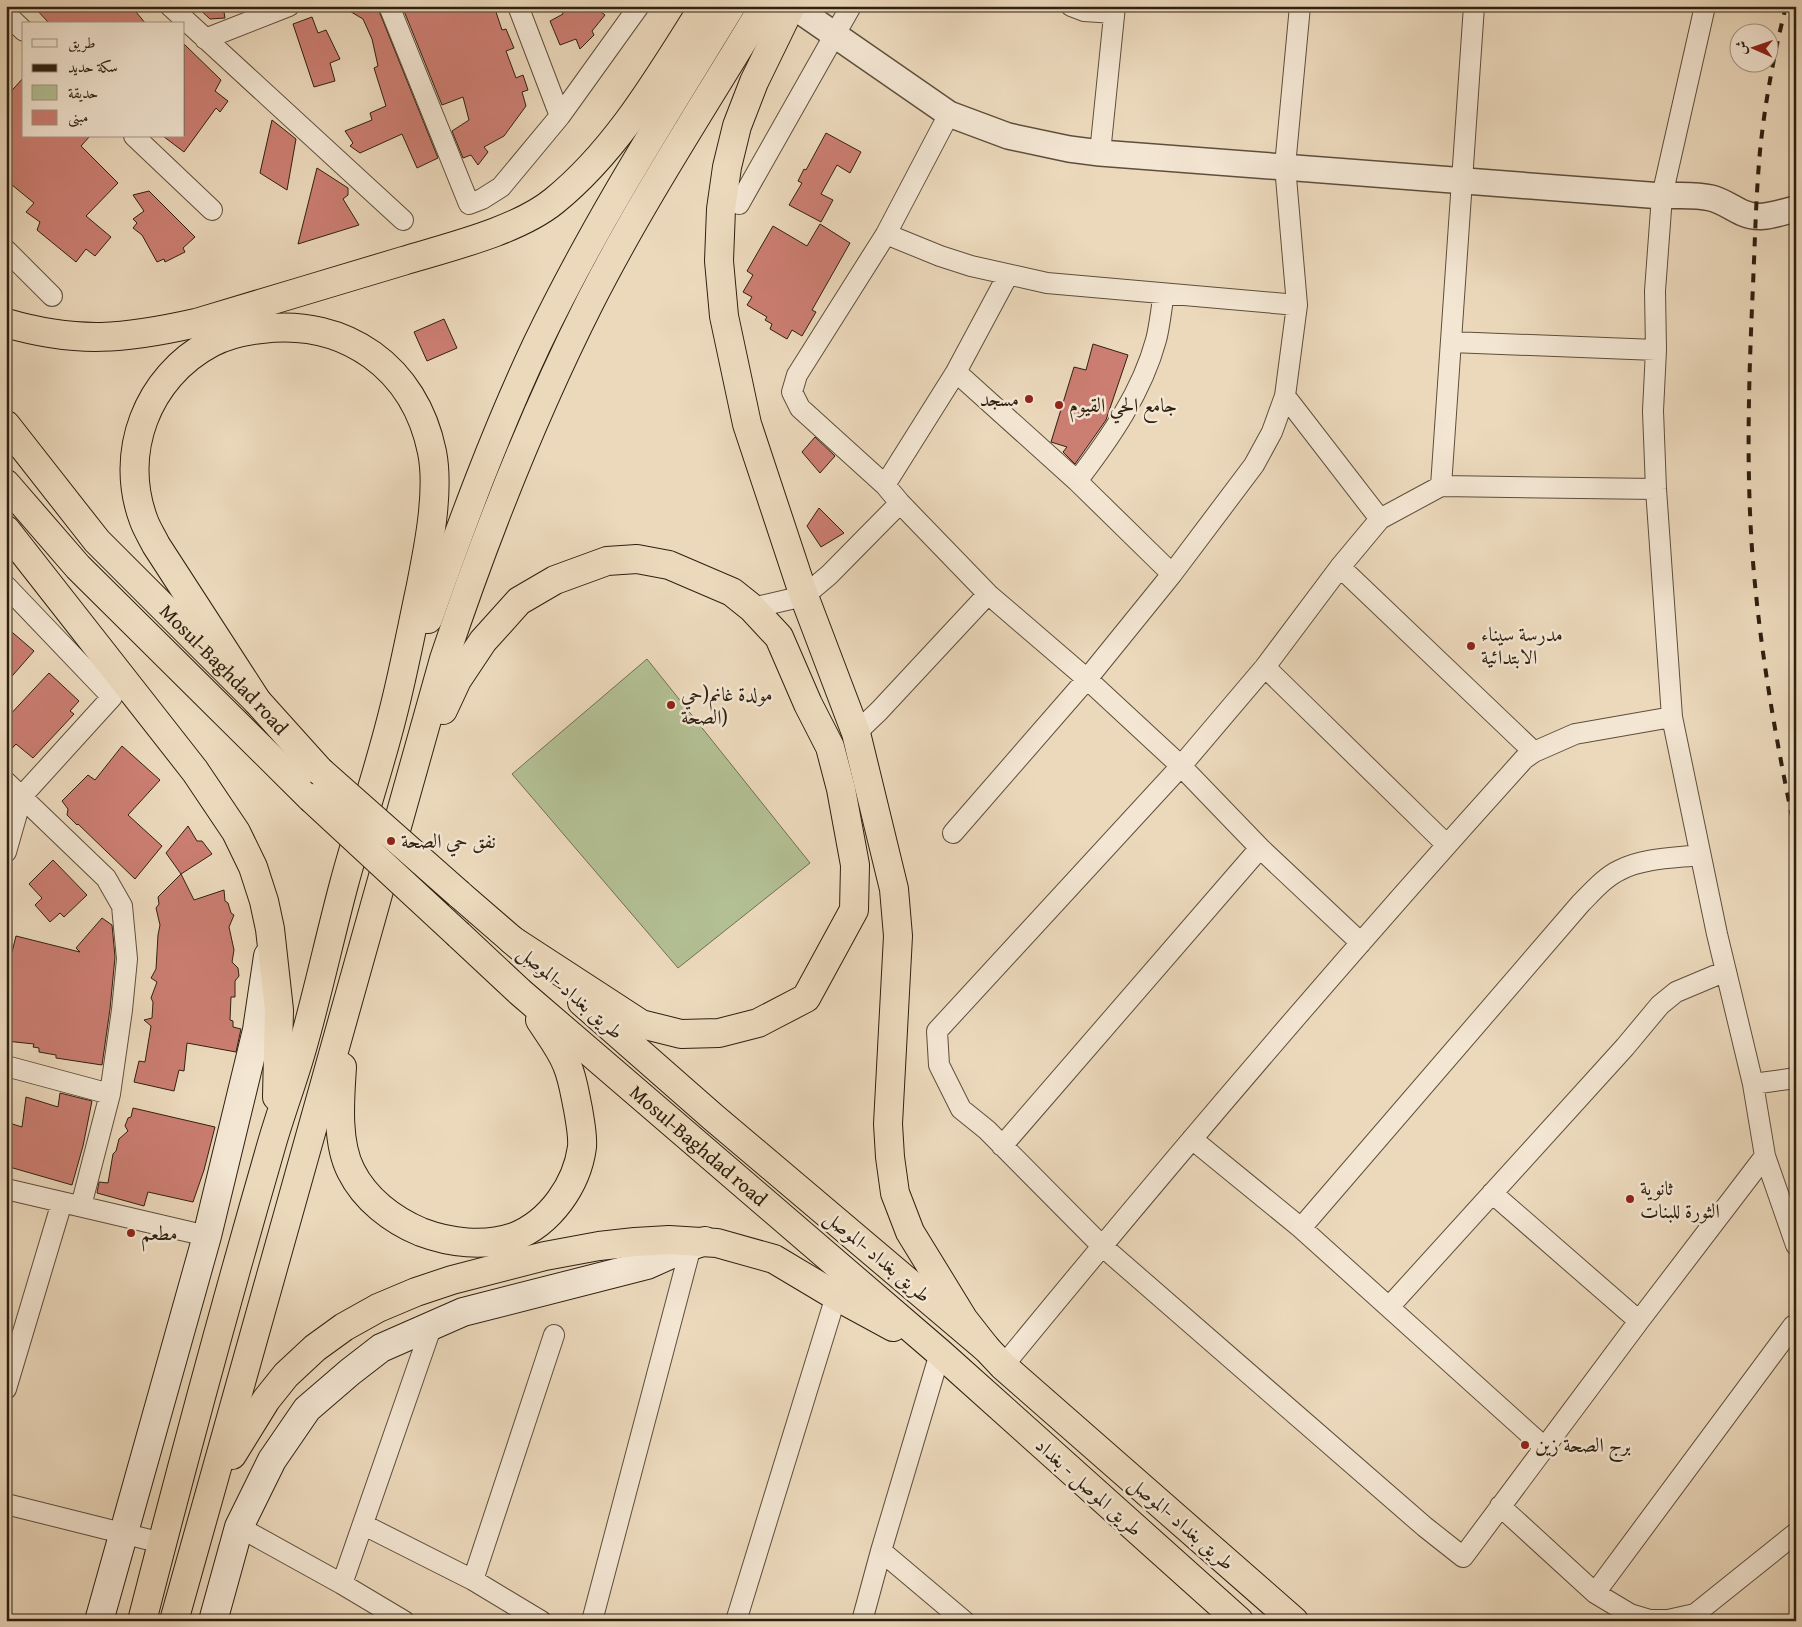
<svg xmlns="http://www.w3.org/2000/svg" width="1802" height="1627" viewBox="0 0 1802 1627" font-family="'Gentium Book Plus',Amiri,serif">
	<style>
		.green { fill: #b3c094; stroke: #707052 }
		.building { fill: #cc7e72; stroke: #2e2010 }
		.lines { fill: none; stroke-linecap: round; stroke-linejoin: round }
		.minor-casing { stroke: #5e4e3b; stroke-width: 22 }
		.tertiary-casing { stroke: #5e4e3b; stroke-width: 28 }
		.secondary-casing { stroke: #2e2010; stroke-width: 30 }
		.trunk-casing { stroke: #2e2010; stroke-width: 30 }
		.minor { stroke: #f3e6d3; stroke-width: 20 }
		.tertiary { stroke: #f3e6d3; stroke-width: 25 }
		.secondary { stroke: #f3e6d3; stroke-width: 28 }
		.trunk { stroke: #ecd9bc; stroke-width: 28 }
		.rail { stroke: #2e2010; stroke-width: 4; stroke-dasharray: 9 9; stroke-linecap: butt }
		.trunk-bridge-casing { stroke: #2e2010; stroke-width: 30; stroke-linecap: butt }
		.trunk-bridge { stroke: #ecd9bc; stroke-width: 28 }
		.poi-dot { fill: #8f2418; stroke: #f3e6d3; stroke-width: 2 }
		.labels { text-anchor: middle; stroke-width: 5; stroke-linejoin: round; paint-order: stroke }
		.poi-label { font-size: 20px; fill: #2e2010; stroke: #f3e6d3; text-anchor: start }
		.street-label { font-size: 20px; fill: #2e2010; stroke: #f3e6d3 }
	</style>
	<rect width="100%" height="100%" fill="#ecd9bc"/>
	<filter id="stains"><feTurbulence type="fractalNoise" baseFrequency=".004" numOctaves="4"/><feColorMatrix values="0 0 0 0 .2 0 0 0 0 .09 0 0 0 0 .02 0 0 0 .5 -.17"/></filter>
	<radialGradient id="worn" r=".72"><stop offset=".6" stop-color="#630" stop-opacity="0"/><stop offset="1" stop-color="#630" stop-opacity=".3"/></radialGradient>
	<path class="green" d="M647 659 810 863 678 968 512 774Z"/>
	<path class="building" d="M33 6H131L146 24H50Z
		M196 6H223L225 18 210 19Z
		M341 6H377L438 158 417 168 402 134 360 153 350 146 353 143 345 131 372 120 370 113 386 106 374 68 378 66 372 39 363 19Z
		M402 6H494L502 30 506 29 514 48 506 51 516 78 523 75 528 90 522 92 526 106 504 136 484 147 488 152 478 165 471 155 463 158 452 131 469 120 463 97 442 105Z
		M561 6H594L605 15 592 31 594 35 580 49 576 39 560 45 550 21 563 14Z
		M312 17 318 33 326 30 340 59 330 63 335 81 314 87 293 24Z
		M184 44 221 80 215 91 228 101 220 112 216 108 184 152 163 136H184Z
		M24 77V136H90L81 146 118 183 86 216 111 237 95 256 86 249 76 262 37 230 40 222 26 212 34 203 6 180V97Z
		M272 120 296 139 287 190 260 173Z
		M826 133 861 152 850 173 837 165 821 194 833 200 821 222 789 205 802 183 798 181 804 169 806 170Z
		M317 168 348 188V195L343 199 359 225 298 244Z
		M149 191 195 237 183 248 185 252 165 262 164 259 157 262 142 235 133 228 137 223 133 219 144 211 133 195Z
		M820 224 850 243 812 310 816 312 802 336 792 330 787 339 770 329 772 324 765 320 767 317 747 305 752 297 743 292 753 275 747 271 773 226 807 246Z
		M444 319 457 348 427 361 414 332Z
		M1093 344 1128 355 1106 420 1075 464 1063 452 1067 447 1051 442 1074 367 1086 370Z
		M815 437 835 456 820 473 802 452Z
		M819 508 844 533 821 547 807 526Z
		M6 627 34 651 6 683Z
		M49 673 79 701 70 711 74 714 33 758 16 744 6 755V719Z
		M122 746 160 780 128 815 162 846 135 879 78 824 77 825 67 815 68 809 62 801 88 775 95 780Z
		M188 826 197 841H202L212 854 181 874 166 853Z
		M53 860 87 895 64 917 60 913 50 922 35 905 42 898 29 884Z
		M181 874 194 900 224 890 225 901 228 903 231 913 234 915 229 927 234 950 232 962 238 968 239 976 235 981V997H231L230 1020 233 1021V1027L241 1029 236 1052 187 1043 184 1071 179 1070 174 1091 134 1082 139 1061 145 1062 151 1026 144 1020 152 1018 153 1002 151 998 157 982 151 978 156 969 158 935 160 925 156 908 159 904 158 897Z
		M102 918 112 925 115 957 110 1009 102 1065 56 1058V1055L39 1052V1048L33 1047 34 1044 6 1041V976L16 936 80 952 76 948Z
		M60 1093 92 1101 83 1146 72 1185 6 1166V1122L22 1127 26 1097 58 1107Z
		M133 1108 215 1127 204 1170 193 1202 148 1192 144 1206 97 1193 99 1182 108 1183 113 1154 116 1151 119 1139 128 1131 125 1126 128 1118 131 1117Z"/>
	<g class="lines">
		<g class="minor-casing">
			<path id="minor" d="M170 6 403 220
				M389 6 469 204 482 199 501 187 560 116 639 6
				M518 6 560 116
				M1071 6 1084 11 1114 13
				M1705 6 1662 196 1655 291 1656 350 1653 411 1656 489 1672 717 1717 934 1753 1084 1765 1156 1796 1245
				M6 14 24 31
				M205 39 289 6
				M949 114 886 234 797 375 792 392 800 408 885 485 900 503 988 594 1087 679 1181 766 1260 848 1361 943
				M134 136 212 210
				M1100 153 1115 6
				M739 204 851 6
				M886 234 940 256 971 266 1047 283 1297 305
				M6 250 52 296
				M1451 342 1656 350
				M956 372 1077 481 1172 574
				M1285 396 1380 519
				M1077 481C1110 438 1142 392 1156 340 1160 325 1161 309 1164 294
				M885 485 956 372 1008 275
				M1441 486 1474 6
				M1656 489 1441 486 1380 519 1340 567 1265 667 1181 766 937 1031 939 1065 961 1109 987 1130 1102 1246 1425 1527 1463 1557 1639 1321 1765 1156
				M1340 567 1534 752
				M6 586 112 697 22 796 6 852
				M752 608 804 596 829 575 900 503
				M1265 667 1447 845
				M856 733 879 711 988 594
				M6 782 106 878 122 906 127 959 122 1010 110 1094 81 1206
				M953 833 1087 679 1172 574 1254 465 1272 432 1285 396 1297 305 1285 166 1300 6
				M6 1066 110 1094
				M1753 1084 1796 1078
				M1192 1139 1301 1228 1544 1447
				M1002 1146 1260 848
				M6 1189 207 1236
				M1492 1193 1639 1321
				M1301 1228 1581 903C1593 891 1605 877 1620 870 1643 858 1674 858 1700 855
				M1389 1307 1625 1047 1660 1005 1676 992 1726 971
				M1003 1366C1172 1160 1345 957 1524 759L1534 752 1575 734 1672 717
				M6 1389 62 1202
				M6 1504 162 1543
				M1500 1506 1595 1593 1630 1614 1650 1620H1668L1695 1614 1796 1533
				M364 1525 473 1580 541 1621
				M239 1527 342 1584 404 1621
				M881 1551 964 1621
				M473 1580 554 1335
				M342 1584 432 1325
				M1595 1593 1793 1326
				M592 1621 691 1246
				M736 1621 836 1296
				M862 1621 881 1551 940 1353"/>
		</g>
		<g class="tertiary-casing">
			<path id="tertiary" d="M793 6 949 114 1008 136 1069 149 1100 153 1649 195C1669 197 1691 193 1711 198 1723 201 1732 208 1743 213 1761 221 1777 213 1796 209"/>
		</g>
		<g class="secondary-casing">
			<path id="secondary" d="M99 1621 207 1236 257 1030 268 956
				M213 1621 239 1527 272 1460 307 1409 350 1372 381 1348 463 1312 647 1265 685 1248 705 1241"/>
		</g>
		<g class="trunk-casing">
			<g id="trunk">
				<path d="M791 6 754 82 737 126 727 167 721 209 719 261 724 316 747 424 804 596 856 733 894 889 898 936 888 1124 890 1157 895 1193 910 1232 964 1320 986 1348"/>
				<path d="M6 323C78 344 125 339 196 323 265 302 334 282 403 261 449 247 517 231 554 201 618 149 660 75 704 6"/>
				<path id="s1" d="M6 425 97 541 257 701 320 771"/>
				<path d="M6 484 78 567 311 798"/>
				<path d="M6 530 195 771 236 832 253 867 264 901 270 929 279 1010 277 1097"/>
				<path d="M428 619C461 526 495 433 537 344 593 227 663 117 731 6"/>
				<path d="M443 710 457 680 483 641 519 601 555 580 607 561 637 559 669 565 732 592 752 608 779 637 808 704 830 747 841 789 855 865 854 910 806 998 758 1023 719 1033 681 1034 641 1024 512 940"/>
				<path d="M459 894 526 952"/>
				<path id="s2" d="M459 935 520 992 940 1353 1239 1621"/>
				<path d="M582 1002 713 1117 986 1348 1003 1366 1294 1621"/>
				<path d="M342 1067C340 1098 336 1142 351 1171 365 1199 392 1220 421 1232 450 1243 484 1247 514 1237 550 1223 577 1185 582 1147 583 1135 580 1121 578 1109 575 1095 573 1079 567 1065 561 1049 549 1034 540 1020"/>
				<path d="M232 1455 266 1400 286 1375 315 1348 344 1327 378 1308 416 1292 452 1280 545 1256 599 1246 635 1242 669 1240 717 1243 774 1259 836 1296 893 1327"/>
				<path d="M142 1621C183 1461 226 1302 272 1143 281 1112 292 1083 301 1052 317 997 329 940 344 884 359 828 378 773 392 717 403 675 411 632 420 590 428 550 440 492 432 452 415 368 346 318 261 329 244 331 226 335 211 343 147 377 118 453 144 521 147 529 152 537 156 545L257 701"/>
				<path d="M174 1621 444 659C485 537 532 417 590 302 642 200 705 104 764 6"/>
			</g>
		</g>
		<use href="#minor" class="minor"/>
		<use href="#tertiary" class="tertiary"/>
		<use href="#secondary" class="secondary"/>
		<use href="#trunk" class="trunk"/>
		<path class="rail" d="M1786 6C1774 54 1765 102 1760 151 1756 195 1755 240 1753 285 1749 373 1746 461 1752 549 1759 646 1776 741 1796 836"/>
		<g class="trunk-bridge-casing">
			<path id="trunk-bridge" d="M320 771 459 894
				M311 798 459 935"/>
		</g>
		<use href="#trunk-bridge" class="trunk-bridge"/>
	</g>
	<g class="poi-dot">
		<circle cx="1029" cy="399" r="5"/>
		<circle cx="1059" cy="405" r="5"/>
		<circle cx="1471" cy="646" r="5"/>
		<circle cx="671" cy="705" r="5"/>
		<circle cx="391" cy="841" r="5"/>
		<circle cx="1630" cy="1199" r="5"/>
		<circle cx="131" cy="1233" r="5"/>
		<circle cx="1525" cy="1445" r="5"/>
	</g>
	<g class="labels">
		<g class="poi-label">
			<text x="1019" y="406" text-anchor="end">مسجد</text>
			<text x="1069" y="412">جامع الحي القيوم</text>
			<text x="1481" y="641">مدرسة سيناء<tspan x="1481" dy="23">الابتدائية</tspan></text>
			<text x="681" y="701">مولدة غانم(حي<tspan x="681" dy="23">الصحة)</tspan></text>
			<text x="401" y="848">نفق حي الصحة</text>
			<text x="1640" y="1195">ثانوية<tspan x="1640" dy="23">الثورة للبنات</tspan></text>
			<text x="141" y="1240">مطعم</text>
			<text x="1535" y="1452">برج الصحة زين</text>
		</g>
		<g class="street-label">
			<text dy="7" stroke="none"><textPath href="#s1" startOffset="328">Mosul-Baghdad road</textPath></text>
			<text transform="translate(571 992) rotate(41)" y="7">طريق بغداد -الموصل</text>
			<text dy="7" stroke="none"><textPath href="#s2" startOffset="319">Mosul-Baghdad road</textPath></text>
			<text transform="translate(878 1256) rotate(40)" y="7">طريق بغداد -الموصل</text>
			<text transform="translate(1089 1487) rotate(42)" y="7">طريق الموصل - بغداد</text>
			<text transform="translate(1182 1523) rotate(41)" y="7">طريق بغداد -الموصل</text>
		</g>
	</g>
	<rect width="1802" height="1627" fill="none" stroke="#ecd9bc" stroke-width="25"/>
	<rect x="8" y="8" width="1787" height="1612" fill="none" stroke="#2e2010" stroke-width="2.5"/>
	<rect x="12" y="12" width="1777" height="1602" fill="none" stroke="#2e2010"/>
	<rect x="22" y="22" width="162" height="115" fill="#f3e6d3" stroke="#a49785"/>
	<rect x="32" y="39" width="25" height="8" fill="#f3e6d3" stroke="#a49785"/>
	<text x="68" y="48" font-size="15" fill="#2e2010">طريق</text>
	<rect x="32" y="64" width="25" height="8" fill="#2e2010" stroke="#a49785"/>
	<text x="68" y="72" font-size="15" fill="#2e2010">سكة حديد</text>
	<rect x="32" y="85" width="25" height="15" fill="#b3c094" stroke="#a49785"/>
	<text x="68" y="98" font-size="15" fill="#2e2010">حديقة</text>
	<rect x="32" y="110" width="25" height="15" fill="#cc7e72" stroke="#a49785"/>
	<text x="68" y="122" font-size="15" fill="#2e2010">مبنى</text>
	<g transform="translate(1754 48) rotate(272)"><circle r="24" fill="#f3e6d3" stroke="#a49785"/>
	<path d="M0-4L9 19L0 12L-9 19Z" fill="#8f2418"/>
	<text y="-8" font-size="14" font-weight="bold" text-anchor="middle" fill="#2e2010">ش</text>
	</g>
	<rect width="100%" height="100%" filter="url(#stains)"/>
	<rect width="100%" height="100%" fill="url(#worn)"/>
</svg>
